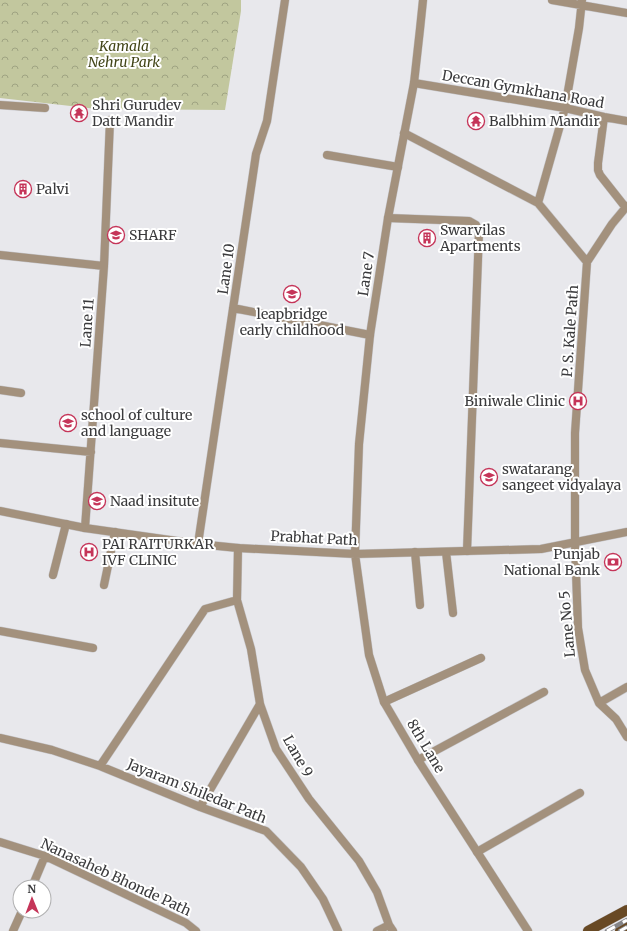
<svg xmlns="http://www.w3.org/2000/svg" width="627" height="931" viewBox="0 0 627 931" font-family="Merriweather,serif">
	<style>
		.park { fill: url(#park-crowns) }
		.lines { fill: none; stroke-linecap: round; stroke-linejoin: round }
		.minor-casing { stroke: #c5c5c9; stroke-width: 9 }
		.tertiary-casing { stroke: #c5c5c9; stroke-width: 9 }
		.primary-casing { stroke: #c5c5c9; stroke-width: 11 }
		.minor { stroke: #a3917d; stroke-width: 8 }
		.tertiary { stroke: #a3917d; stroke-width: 8 }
		.primary { stroke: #684924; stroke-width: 10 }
		.rail-casing { stroke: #858588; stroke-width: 4.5 }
		.rail { stroke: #fff; stroke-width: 3; stroke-dasharray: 9; stroke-linecap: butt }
		.labels { text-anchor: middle; stroke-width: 4; stroke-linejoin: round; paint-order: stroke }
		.park-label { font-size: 14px; font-style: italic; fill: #424518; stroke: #fff }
		.street-label { font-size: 14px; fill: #3a3a3c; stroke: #fff }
		.poi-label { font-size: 14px; fill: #3a3a3c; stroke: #fff; text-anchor: start }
	</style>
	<defs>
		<pattern id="park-crowns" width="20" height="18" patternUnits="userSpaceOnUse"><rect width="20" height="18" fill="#c2c79e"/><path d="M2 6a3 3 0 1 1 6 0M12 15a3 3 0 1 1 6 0" fill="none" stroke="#9fa382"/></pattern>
	</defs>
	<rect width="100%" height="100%" fill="#e8e8ec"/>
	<path class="park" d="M0 0H241V11L225 110 97 109 0 98Z"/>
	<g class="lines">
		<g class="minor-casing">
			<path id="minor" d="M552 0 627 13
				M414 83 565 108 604 117 627 121
				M0 105 45 108
				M604 117 598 163V170L600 175 626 208
				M404 133 538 203 587 262
				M327 155 398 167
				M538 203 565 108 579 28 582 0
				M627 206 612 224 587 262 575 433V543L578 628 585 670 599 703 616 719 627 737
				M388 218 469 221 476 225 479 232 467 551
				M0 255 104 266
				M233 308 370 335
				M0 390 21 393
				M0 443 91 452
				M85 528 104 266 110 120
				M198 544 256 154 267 121 285 0
				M238 548 237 600 251 649 260 704 276 749 309 799 359 861 377 892 389 925 393 931
				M415 552 420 605
				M446 552 453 613
				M53 575 66 524
				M104 585 115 532
				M0 631 93 648
				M384 702 481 658
				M599 703 627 687
				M0 738 52 750 100 766 200 807 266 831 301 867 323 899 338 931
				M418 760 544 692
				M100 766 205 609 237 600
				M200 807 260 704
				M0 842 45 856 186 923 196 931
				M477 852 580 793
				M32 887 45 856
				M13 931 22 911
				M377 931 389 925"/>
		</g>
		<g class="tertiary-casing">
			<path id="tertiary" d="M423 0 420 29 414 83 388 218 370 335 359 444 355 554 369 655 384 702 418 760 528 931
				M0 511 85 528 198 544 238 548 355 554 541 549 627 532"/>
		</g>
		<g class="primary-casing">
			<path id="primary" d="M588 931 627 910
				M620 931 627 927"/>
		</g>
		<use href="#minor" class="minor"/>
		<use href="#tertiary" class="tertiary"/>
		<use href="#primary" class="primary"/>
		<g class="rail-casing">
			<path id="rail" d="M607 931 627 920
				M620 931 627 927"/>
		</g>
		<use href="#rail" class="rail"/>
	</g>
	<defs>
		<g id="temple-ring" transform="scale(0.9)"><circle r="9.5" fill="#fff" stroke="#c53559" stroke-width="1.5"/><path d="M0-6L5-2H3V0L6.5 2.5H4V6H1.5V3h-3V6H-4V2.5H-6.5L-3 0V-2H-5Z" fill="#c53559"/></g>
		<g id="building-ring" transform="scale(0.9)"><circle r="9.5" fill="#fff" stroke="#c53559" stroke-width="1.5"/><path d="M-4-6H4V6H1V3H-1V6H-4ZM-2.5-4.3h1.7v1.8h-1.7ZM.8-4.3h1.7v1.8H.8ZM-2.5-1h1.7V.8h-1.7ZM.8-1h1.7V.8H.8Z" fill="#c53559"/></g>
		<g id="school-ring" transform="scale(0.9)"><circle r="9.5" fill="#fff" stroke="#c53559" stroke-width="1.5"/><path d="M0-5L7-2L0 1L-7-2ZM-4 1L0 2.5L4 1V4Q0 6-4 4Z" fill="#c53559"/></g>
		<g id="hospital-ring" transform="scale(0.9)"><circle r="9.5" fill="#fff" stroke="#c53559" stroke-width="1.5"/><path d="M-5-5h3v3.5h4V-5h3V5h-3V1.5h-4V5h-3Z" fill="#c53559"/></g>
		<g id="bank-ring" transform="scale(0.9)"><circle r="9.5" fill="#fff" stroke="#c53559" stroke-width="1.5"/><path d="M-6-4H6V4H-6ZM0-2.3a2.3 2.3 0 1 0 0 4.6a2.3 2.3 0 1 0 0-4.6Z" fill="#c53559"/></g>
	</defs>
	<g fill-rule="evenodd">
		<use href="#temple-ring" x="79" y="113"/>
		<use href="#temple-ring" x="476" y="121"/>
		<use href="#building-ring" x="23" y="189"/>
		<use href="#school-ring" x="116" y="235"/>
		<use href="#building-ring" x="427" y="238"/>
		<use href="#school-ring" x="292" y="294"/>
		<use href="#hospital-ring" x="578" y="401"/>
		<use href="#school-ring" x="68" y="423"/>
		<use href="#school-ring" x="489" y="477"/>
		<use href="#school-ring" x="97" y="501"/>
		<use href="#hospital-ring" x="89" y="552"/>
		<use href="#bank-ring" x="613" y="562"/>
	</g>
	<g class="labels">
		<g class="park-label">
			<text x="124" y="51">Kamala<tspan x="124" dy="16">Nehru Park</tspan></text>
		</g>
		<g class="street-label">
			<text transform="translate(523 89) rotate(10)" y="5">Deccan Gymkhana Road</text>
			<text transform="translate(226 269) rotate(-82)" y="5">Lane 10</text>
			<text transform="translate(366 274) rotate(-82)" y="5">Lane 7</text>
			<text transform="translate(87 323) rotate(-86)" y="5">Lane 11</text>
			<text transform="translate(570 331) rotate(-86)" y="5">P. S. Kale Path</text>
			<text transform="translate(314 538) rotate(3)" y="5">Prabhat Path</text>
			<text transform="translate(567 624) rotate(-95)" y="5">Lane No 5</text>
			<text transform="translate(426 746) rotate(59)" y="5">8th Lane</text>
			<text transform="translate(298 756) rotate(60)" y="5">Lane 9</text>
			<text transform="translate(197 791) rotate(22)" y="5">Jayaram Shiledar Path</text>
			<text transform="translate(116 877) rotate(25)" y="5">Nanasaheb Bhonde Path</text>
		</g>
		<g class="poi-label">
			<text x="92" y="110">Shri Gurudev<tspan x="92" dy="16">Datt Mandir</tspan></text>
			<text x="489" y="126">Balbhim Mandir</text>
			<text x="36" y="194">Palvi</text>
			<text x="440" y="235">Swarvilas<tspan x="440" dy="16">Apartments</tspan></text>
			<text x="129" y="240">SHARF</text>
			<text x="292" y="319" text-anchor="middle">leapbridge<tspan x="292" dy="16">early childhood</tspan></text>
			<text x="565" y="406" text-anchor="end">Biniwale Clinic</text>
			<text x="81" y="420">school of culture<tspan x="81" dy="16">and language</tspan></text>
			<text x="502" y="474">swatarang<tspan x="502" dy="16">sangeet vidyalaya</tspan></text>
			<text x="110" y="506">Naad insitute</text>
			<text x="102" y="549">PAI RAITURKAR<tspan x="102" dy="16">IVF CLINIC</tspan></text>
			<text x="600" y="559" text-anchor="end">Punjab<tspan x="600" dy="16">National Bank</tspan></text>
		</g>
	</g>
	<g transform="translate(32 899) rotate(359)"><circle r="19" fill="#ffffff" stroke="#b0b0b1"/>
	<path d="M0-3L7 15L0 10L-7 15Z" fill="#c53559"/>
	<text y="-6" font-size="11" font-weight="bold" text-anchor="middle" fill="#3a3a3c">N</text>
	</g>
</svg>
